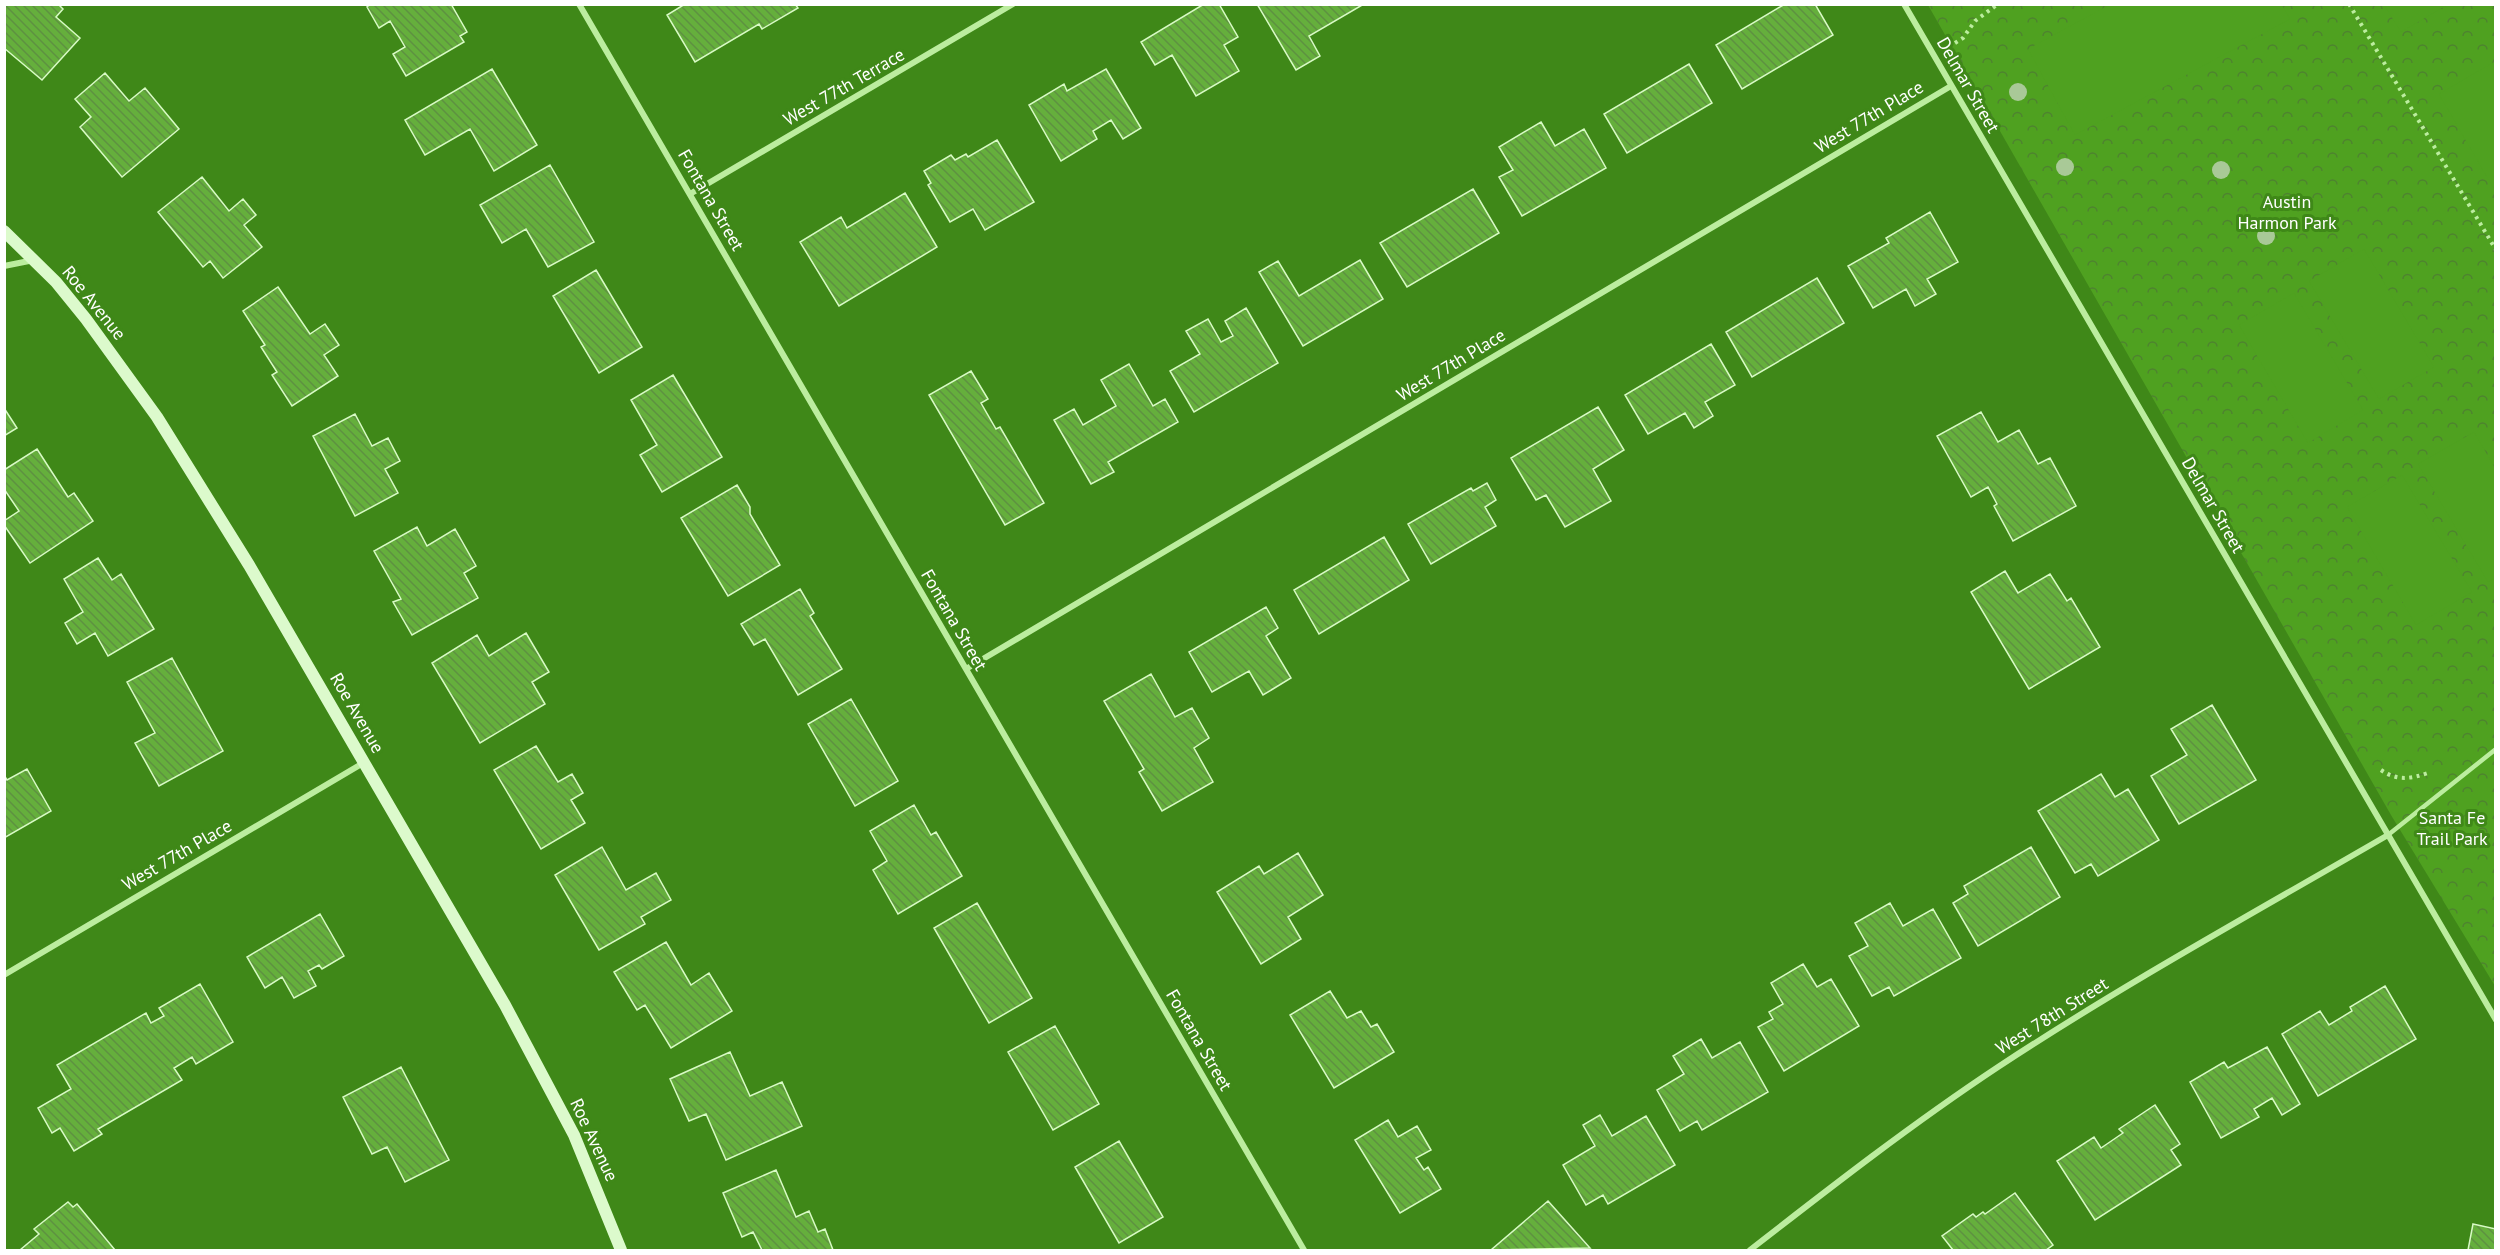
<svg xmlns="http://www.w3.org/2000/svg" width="2500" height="1255" viewBox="0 0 2500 1255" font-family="'PT Sans',sans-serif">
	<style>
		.park { fill: url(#park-crowns) }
		.garden { fill: #4fa120 }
		.building { fill: url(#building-back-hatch); stroke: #d8fac5; stroke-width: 1.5 }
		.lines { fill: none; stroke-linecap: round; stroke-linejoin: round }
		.path { stroke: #bced9f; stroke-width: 4; stroke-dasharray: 3 4.5; stroke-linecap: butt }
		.service { stroke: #bced9f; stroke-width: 4.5 }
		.minor { stroke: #bced9f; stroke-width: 6 }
		.secondary { stroke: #dcfacc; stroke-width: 12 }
		.tree { fill: #a9c997 }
		.labels { text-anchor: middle; stroke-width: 6; stroke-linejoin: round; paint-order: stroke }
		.street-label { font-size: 18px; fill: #fff; stroke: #3f8818 }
		.park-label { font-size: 18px; fill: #fff; stroke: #3f8818 }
	</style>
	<defs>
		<pattern id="park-crowns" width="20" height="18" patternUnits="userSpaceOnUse" patternTransform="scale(1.5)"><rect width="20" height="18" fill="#4fa120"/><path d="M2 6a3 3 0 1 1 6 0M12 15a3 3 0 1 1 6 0" fill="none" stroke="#4e832f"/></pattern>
		<pattern id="building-back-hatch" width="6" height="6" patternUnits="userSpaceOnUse" patternTransform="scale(1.5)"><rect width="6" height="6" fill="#65af3c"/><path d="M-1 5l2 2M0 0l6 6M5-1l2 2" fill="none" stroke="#5e9141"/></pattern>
	</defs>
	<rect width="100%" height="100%" fill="#3f8818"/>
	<path class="park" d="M1928 5H2495V986L2391 815Z"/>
	<path class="garden" d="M2109 5H2282L2290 19 2075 135 2028 49Z
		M2384 5H2447L2401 32Z
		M2494 62 2496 65 2495 191 2439 94Z
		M2364 249 2434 367 2379 399 2309 281Z
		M2294 293 2363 410 2308 443 2239 325Z
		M2474 432 2495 468V578L2488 582 2418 464Z
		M2402 475 2472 592 2416 625 2347 507Z"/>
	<path class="building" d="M4 4H58L63 9 56 17 80 38 42 80 4 48Z
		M370 4H451L467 32 460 36 464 42 406 76 393 54 405 47 390 21 379 28 367 7Z
		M685 4H795L798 8 762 29 759 24 695 62 667 15Z
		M1204 4H1219L1238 37 1224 45 1239 71 1196 96 1172 55 1155 65 1141 42Z
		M1257 4H1364L1309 36 1320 56 1296 70Z
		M1785 4H1815L1833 35 1742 89 1716 45Z
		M1689 64 1712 103 1627 153 1604 114Z
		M492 69 537 145 494 171 470 129 425 155 405 120Z
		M1106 69 1141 128 1123 139 1111 120 1093 131 1097 139 1061 161 1029 105 1064 84 1067 91Z
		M105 73 129 101 145 88 179 129 122 177 80 127 91 117 75 99Z
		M1541 122 1555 146 1584 129 1606 168 1522 216 1499 177 1513 170 1499 147Z
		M997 140 1034 202 985 230 973 209 950 222 928 185 931 183 924 171 951 155 955 160 966 154 968 157Z
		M550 165 594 242 548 267 526 229 502 243 480 205Z
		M202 177 229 211 243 199 256 215 244 225 262 247 223 278 210 261 203 267 158 212Z
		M1473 189 1499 233 1407 287 1380 243Z
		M905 193 937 247 839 306 800 242 841 217 847 228Z
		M1930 212 1958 262 1927 279 1936 294 1915 306 1906 289 1873 308 1848 266 1889 243 1886 238Z
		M1360 260 1383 299 1303 346 1259 272 1278 261 1299 296Z
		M596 270 642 347 599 373 553 296Z
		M1817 278 1844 323 1752 377 1726 332Z
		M278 287 310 334 325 324 339 345 324 355 338 376 292 406 272 375 277 372 261 347 265 345 243 311Z
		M1246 308 1278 363 1194 412 1170 371 1200 354 1186 331 1208 319 1221 342 1233 336 1225 321Z
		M1711 344 1735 385 1705 402 1713 416 1694 428 1685 413 1648 434 1625 395Z
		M1129 364 1153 406 1165 399 1178 422 1108 462 1114 472 1091 484 1054 420 1074 409 1083 425 1116 406 1101 380Z
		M971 371 988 399 981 403 996 429 1000 427 1044 503 1005 525 929 395Z
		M673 375 722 457 662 492 640 455 657 445 631 400Z
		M1598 407 1624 450 1593 469 1611 501 1565 527 1546 495 1536 500 1511 458Z
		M4 408 17 428 4 436Z
		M1981 412 1998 442 2019 430 2038 464 2050 458 2076 506 2013 541 1994 506 1997 504 1988 487 1971 497 1937 436Z
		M355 414 372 446 388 438 400 461 385 469 398 493 355 516 313 436Z
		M37 449 68 497 74 493 93 521 30 563 4 525V521L19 511 4 489V470Z
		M1487 483 1496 500 1485 507 1496 526 1431 564 1408 524 1471 488 1473 491Z
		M737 485 750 507V514L780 565 728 596 681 518Z
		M417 527 427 546 455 529 476 566 464 573 478 598 412 635 393 602 401 599 374 551Z
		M1384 537 1409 580 1319 634 1294 590Z
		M98 558 112 580 121 574 154 629 108 656 95 633 77 644 65 623 83 612 64 579Z
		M2005 571 2018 593 2050 574 2067 601 2071 598 2100 647 2029 689 1971 592Z
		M800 589 814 613 810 616 842 669 798 695 765 639 754 645 741 624Z
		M1266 607 1278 628 1266 636 1291 678 1263 695 1249 671 1212 692 1189 652Z
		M526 633 549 672 532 682 545 704 480 743 432 663 477 635 489 656Z
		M172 658 223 751 159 786 135 743 155 733 127 682Z
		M1151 674 1175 717 1192 708 1209 738 1194 748 1213 782 1162 811 1139 772 1144 769 1104 701Z
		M851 699 898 781 855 806 808 724Z
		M2212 705 2256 780 2179 824 2151 776 2187 755 2171 729Z
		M536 746 558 782 572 774 583 793 571 800 585 823 541 849 494 770Z
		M27 769 51 811 4 838V775L7 780Z
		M2101 774 2115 797 2128 789 2159 840 2098 876 2091 864 2075 873 2038 811Z
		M914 805 931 835 936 832 962 876 898 914 873 870 887 861 870 831Z
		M602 847 626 890 656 873 671 900 641 917 645 924 599 950 555 875Z
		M2031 847 2060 897 1978 946 1953 903 1968 894 1964 886Z
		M1298 853 1323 895 1288 917 1301 939 1261 964 1217 892 1259 866 1264 874Z
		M977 903 1032 998 989 1023 934 928Z
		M1890 903 1903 926 1933 909 1961 958 1894 996 1889 987 1872 996 1849 956 1868 946 1855 923Z
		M320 914 344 956 322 969 319 965 308 971 316 986 294 998 282 977 265 988 247 957Z
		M666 942 691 985 709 973 732 1011 671 1048 645 1005 637 1010 614 972Z
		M1803 964 1817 987 1831 979 1859 1026 1784 1071 1758 1027 1773 1019 1769 1012 1783 1004 1771 983Z
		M200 984 233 1042 196 1064 192 1057 174 1068 182 1080 98 1129 102 1134 74 1151 60 1128 52 1133 38 1108 71 1089 57 1065 146 1013 151 1023 164 1016 159 1008Z
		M2385 986 2416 1039 2318 1096 2282 1034 2320 1011 2329 1025 2352 1011 2350 1007Z
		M1330 991 1347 1018 1361 1011 1371 1027 1377 1024 1394 1052 1334 1088 1290 1015Z
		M1055 1026 1099 1104 1053 1130 1008 1052Z
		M1701 1039 1712 1058 1740 1042 1768 1092 1702 1130 1697 1121 1680 1131 1657 1090 1684 1074 1673 1056Z
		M2267 1047 2300 1104 2282 1115 2272 1098 2254 1109 2259 1117 2221 1138 2190 1082 2224 1062 2228 1068Z
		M730 1052 750 1096 782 1082 802 1126 726 1160 706 1114 689 1121 670 1079Z
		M401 1067 449 1160 405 1182 387 1147 372 1154 343 1097Z
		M2155 1105 2180 1144 2171 1150 2181 1165 2095 1220 2057 1161 2094 1137 2101 1148 2123 1133 2119 1129Z
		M1600 1115 1612 1136 1646 1116 1675 1165 1608 1204 1603 1195 1586 1205 1563 1165 1595 1146 1583 1125Z
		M1388 1120 1398 1137 1417 1126 1431 1150 1416 1158 1424 1170 1428 1167 1441 1189 1400 1213 1355 1140Z
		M1119 1141 1163 1217 1119 1243 1075 1167Z
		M776 1170 796 1217 809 1211 818 1232 825 1229 833 1250H762L753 1232 742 1237 723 1193Z
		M2015 1193 2053 1245 2046 1250H1953L1942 1236 1973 1214 1976 1217 1983 1212 1985 1214Z
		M1548 1201 1590 1248 1491 1250Z
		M68 1202 73 1207 77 1204 115 1250H20L39 1234 34 1229Z
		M2473 1224 2496 1229V1250H2468Z"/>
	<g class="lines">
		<path class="path" d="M2349 4 2496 250
			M1955 43 1963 38 1975 21 1998 4
			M2381 770C2397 781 2410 779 2428 773"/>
		<path class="service" d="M2388 835 2496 749"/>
		<path class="minor" d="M579 4 1304 1250
			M1904 4 2496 1020
			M690 194 1013 4
			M4 266 34 260
			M966 669 1951 86
			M4 975 365 762
			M1750 1250C1831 1187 1912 1124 1998 1067 2124 984 2257 911 2388 835"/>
		<path class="secondary" d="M4 231 56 282 86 319 157 417 249 565 505 1005 574 1135 621 1250"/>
	</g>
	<g class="tree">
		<circle cx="2018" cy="92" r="9"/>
		<circle cx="2065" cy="167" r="9"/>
		<circle cx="2221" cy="170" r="9"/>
		<circle cx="2266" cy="236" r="9"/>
	</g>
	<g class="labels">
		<g class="street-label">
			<text transform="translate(1968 85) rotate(60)" y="6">Delmar Street</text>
			<text transform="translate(844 87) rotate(-30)" y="6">West 77th Terrace</text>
			<text transform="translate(1869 117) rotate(-31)" y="6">West 77th Place</text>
			<text transform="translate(711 200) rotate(60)" y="6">Fontana Street</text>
			<text transform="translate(94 303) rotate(51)" y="6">Roe Avenue</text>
			<text transform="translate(1451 365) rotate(-31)" y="6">West 77th Place</text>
			<text transform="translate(2213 505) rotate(60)" y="6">Delmar Street</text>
			<text transform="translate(954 620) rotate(60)" y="6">Fontana Street</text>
			<text transform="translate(357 713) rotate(60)" y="6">Roe Avenue</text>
			<text transform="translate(177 855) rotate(-30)" y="6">West 77th Place</text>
			<text transform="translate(2052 1016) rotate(-32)" y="6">West 78th Street</text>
			<text transform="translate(1199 1040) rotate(60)" y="6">Fontana Street</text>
			<text transform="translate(594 1140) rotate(65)" y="6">Roe Avenue</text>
		</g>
		<g class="park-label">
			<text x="2287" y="208">Austin<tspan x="2287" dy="21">Harmon Park</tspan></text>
			<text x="2452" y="824">Santa Fe<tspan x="2452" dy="21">Trail Park</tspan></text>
		</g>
	</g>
	<rect width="2500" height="1255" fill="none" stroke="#ffffff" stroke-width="12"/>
</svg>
